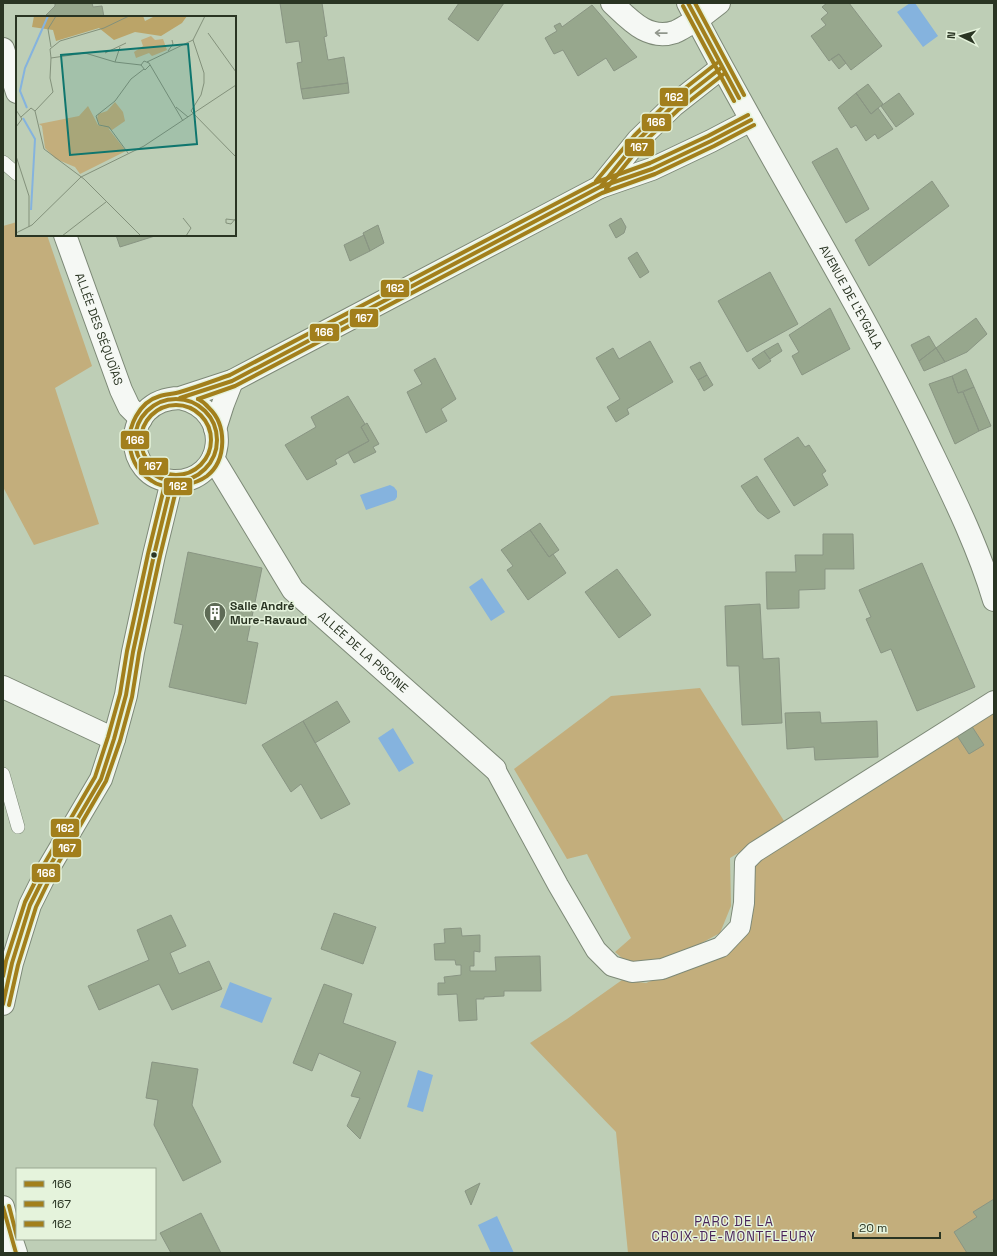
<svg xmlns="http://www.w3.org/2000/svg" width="997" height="1256" viewBox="0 0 997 1256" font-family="'Space Grotesk',sans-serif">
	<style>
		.green { fill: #c3ae7c }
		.water { fill: #85b3de }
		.building { fill: #97a78d; stroke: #899583 }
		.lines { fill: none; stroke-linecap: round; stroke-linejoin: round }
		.service-casing { stroke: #7d8977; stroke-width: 14 }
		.pedestrian-casing { stroke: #7d8977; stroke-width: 22 }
		.minor-casing { stroke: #7d8977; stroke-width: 24 }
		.tertiary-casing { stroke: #7d8977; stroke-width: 24 }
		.service { stroke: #f5f8f4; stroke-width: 13 }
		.pedestrian { stroke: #f5f8f4; stroke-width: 20 }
		.minor { stroke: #f5f8f4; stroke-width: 22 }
		.tertiary { stroke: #f5f8f4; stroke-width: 22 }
		.bus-1-casing { stroke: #e5f3dc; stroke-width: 7 }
		.bus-2-casing { stroke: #e5f3dc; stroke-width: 7 }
		.bus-3-casing { stroke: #e5f3dc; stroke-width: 7 }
		.bus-1 { stroke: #a27f1c; stroke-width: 4 }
		.bus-2 { stroke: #a27f1c; stroke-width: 4 }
		.bus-3 { stroke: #a27f1c; stroke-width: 4 }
		.oneway { stroke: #90968c }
		.bus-dot { fill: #2a3523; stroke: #e5f3dc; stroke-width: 1.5 }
		.labels { text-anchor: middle; stroke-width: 3; stroke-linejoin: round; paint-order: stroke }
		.street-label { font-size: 12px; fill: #2a3523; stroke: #e5f3dc }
		.poi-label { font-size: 12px; font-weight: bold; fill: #2a3523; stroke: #e5f3dc; text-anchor: start }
		.neighbourhood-label { font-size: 13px; letter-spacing: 1px; fill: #49245a; stroke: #e5f3dc }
		.inset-river { fill: none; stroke: #85b3de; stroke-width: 2 }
		.inset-road { fill: none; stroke: #83917b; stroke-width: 1 }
		.view { fill: #0f766e; fill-opacity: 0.15; stroke: #0f766e; stroke-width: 2 }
		.inset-edge { fill: none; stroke: #2a3523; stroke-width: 2 }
		.line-badge { stroke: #e5f3dc; stroke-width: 1.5 }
		.badge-label { font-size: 11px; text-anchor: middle; font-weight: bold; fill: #fff }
	</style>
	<rect width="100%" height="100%" fill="#beceb6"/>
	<path class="green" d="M17 222V235H47L92 366 55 388 99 524 34 545 3 487V226Z
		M700 688 786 824 730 858 731 906 720 933 663 964 630 965 615 952 631 938 587 854 567 859 514 769 611 696Z
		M994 710V1253H628L616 1132 530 1043 567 1019 622 980 646 983 723 952 749 875 756 859Z"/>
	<path class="water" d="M910 3H915L938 36 923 47 897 12Z
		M390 485 394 487 397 491V497L395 500 366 510 360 495Z
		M482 578 505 612 491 621 469 587Z
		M393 728 414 763 399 772 378 738Z
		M230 982 272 998 262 1023 220 1007Z
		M418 1070 433 1075 423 1112 407 1107Z
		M497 1216 514 1253H491L478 1225Z"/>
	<path class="building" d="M55 3H92L93 7 102 6 104 17H44L55 6Z
		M280 3H322L327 36 324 37 328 60 344 57 348 83 301 89 297 63 302 62 299 41 286 43Z
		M459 3H504L478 41 448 19Z
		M827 3H849L882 46 851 70 839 54 829 61 811 36 826 25 821 19 828 13 822 7Z
		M592 5 637 57 614 71 606 58 578 76 563 50 554 54 545 38 557 31 554 26 560 23 562 27Z
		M839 54 846 63 839 69 831 59Z
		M348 83 349 93 303 99 301 89Z
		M868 84 883 104 871 114 856 93Z
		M856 93 871 114 878 108 893 129 878 139 875 134 866 141 856 125 851 128 838 108Z
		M899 93 914 114 896 127 881 106Z
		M837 148 869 209 846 223 812 162Z
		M932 181 949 206 869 266 855 240Z
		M621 218 626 227 624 233 616 238 609 225Z
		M378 225 384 243 370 251 363 233Z
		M116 235H158L120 247Z
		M364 235 370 251 350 261 344 245Z
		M637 252 649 272 640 278 628 258Z
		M770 272 798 324 747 352 718 301Z
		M830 308 850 349 802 375 792 356 799 352 789 335Z
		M976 318 987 334 967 352 945 362 936 348Z
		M929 336 936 348 919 361 911 345Z
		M650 341 673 382 627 409 629 414 616 422 607 407 620 399 596 358 613 348 619 359Z
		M778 343 782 351 770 359 764 351Z
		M936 348 945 362 924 371 919 361Z
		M764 351 771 361 759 369 752 359Z
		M435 358 456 399 441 409 447 421 426 433 407 392 422 384 414 370Z
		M700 362 707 375 698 380 690 367Z
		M966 369 974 387 958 393 952 376Z
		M707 375 713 385 704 391 698 380Z
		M952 376 958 393 963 392 979 431 955 444 929 384Z
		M974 387 991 426 979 431 963 392Z
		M348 396 365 424 361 427 369 441 335 460 337 464 307 480 285 445 316 427 311 417Z
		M367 423 379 444 373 447 376 452 354 463 348 452 369 441 361 427Z
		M798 437 805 447 809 445 826 471 822 474 828 485 794 506 764 459Z
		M757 476 780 512 768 519 758 511 741 486Z
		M540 523 559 550 549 557 530 530Z
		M530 530 549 557 553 554 566 573 528 600 507 570 513 566 501 550Z
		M823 534H853L854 569H825V589L799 590V608L767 609 766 572H796L795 555H823Z
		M188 552 262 568 247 641 258 643 246 704 169 687 183 625 174 623Z
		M922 563 975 687 917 711 891 649 881 653 866 619 871 617 859 590Z
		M617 569 651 615 619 638 585 592Z
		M760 604 763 659 779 658 782 723 742 725 739 666H727L725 606Z
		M337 701 350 722 315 743 303 721Z
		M820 712 821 723 877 721 878 757 815 760 814 747 787 749 785 713Z
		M303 721 350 804 321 819 301 784 291 792 262 745Z
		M971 725 984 745 969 754 956 734Z
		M334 913 376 927 363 964 321 949Z
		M171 915 186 946 170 953 179 974 209 961 222 989 172 1010 159 984 99 1010 88 986 149 960 137 930Z
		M461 928 462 936 480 935V952L474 951V966H470V971H496L495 957 540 956 541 991H504V996L484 997V999H476L477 1020 459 1021 457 994 438 995V983H445L444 977 461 975V965H456L455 960H435L434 944 445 943 444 929Z
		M324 984 352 994 343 1023 396 1042 360 1139 347 1126 360 1098 351 1096 361 1072 319 1053 312 1071 293 1063Z
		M152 1062 198 1069 192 1105 221 1162 183 1181 154 1125 158 1100 146 1098Z
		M480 1183 471 1205 465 1191Z
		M994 1199V1253H967L954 1232 977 1217 973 1212Z
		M201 1213 221 1253H171L160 1233Z"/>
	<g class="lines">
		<g class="service-casing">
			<path id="service" d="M3 162 17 174
				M3 774 18 827"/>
		</g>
		<g class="pedestrian-casing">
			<path id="pedestrian" d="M495 769 558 885 596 950 612 966 632 972 662 969 721 947 740 927 744 903 745 862 755 852 994 701"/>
		</g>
		<g class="minor-casing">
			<g id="minor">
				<path d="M612 3C630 20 648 41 675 32 682 29 690 23 697 20"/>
				<path d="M3 49 17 92"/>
				<path d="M600 187 638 140 674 105 721 68"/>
				<path id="s1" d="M65 235 121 390 129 407 141 419"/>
				<path d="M180 398C235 410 225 483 173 481 122 479 120 399 180 398L232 381 600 187 652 169 711 141 751 120"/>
				<path d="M215 429 223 404 232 381"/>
				<path id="s2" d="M213 458 293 590 495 769"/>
				<path d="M3 687 114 739"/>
				<path d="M3 1004 12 963 30 905 48 869 101 779 114 739 126 695 133 652 154 555 172 481"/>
				<path d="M3 1207 10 1235 16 1253"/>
			</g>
		</g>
		<g class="tertiary-casing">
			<g id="tertiary">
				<path id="s3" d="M688 3C763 149 852 288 924 436 950 490 977 543 994 600"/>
				<path d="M697 20 719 3"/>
			</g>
		</g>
		<use href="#service" class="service"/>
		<use href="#pedestrian" class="pedestrian"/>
		<use href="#minor" class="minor"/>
		<use href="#tertiary" class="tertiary"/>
		<g class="bus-1-casing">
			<path id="bus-1" d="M688 3 739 98
				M601 186 638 140 674 105 721 68
				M180 398 232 381 600 187 652 169 711 141 751 120
				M135 440a41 41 0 1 1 82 0a41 41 0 1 1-82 0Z
				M3 1004 12 963 30 905 48 869 101 779 114 739 126 695 133 652 154 555 172 481
				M3 1207 16 1253"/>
		</g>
		<g class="bus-2-casing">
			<path id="bus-2" d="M683 6 734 101
				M606 189 642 144 678 110 725 73
				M198 399 235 386 602 193 655 174 714 146 754 125
				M141 440a35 35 0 1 1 70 0a35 35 0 1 1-70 0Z
				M9 1005 18 965 36 907 53 872 106 781 120 741 132 697 139 653 160 556 178 482"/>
		</g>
		<g class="bus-3-casing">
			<path id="bus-3" d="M695 3 744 95
				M596 181 634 136 670 100 717 63
				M198 399C202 401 206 404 209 408 227 425 227 460 207 476 199 482 191 484 182 486 173 487 160 487 152 481 139 473 132 462 130 447 127 427 139 402 160 396 166 394 174 394 180 392 197 387 213 381 230 375L597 182 650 163 708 136 748 115
				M3 976 6 961 25 902 43 866 95 777 108 737 120 694 127 651 148 554 166 480
				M9 1206 17 1237"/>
		</g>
		<use href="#bus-1" class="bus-1"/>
		<use href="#bus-2" class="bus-2"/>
		<use href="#bus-3" class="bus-3"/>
	</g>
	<defs><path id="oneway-shaft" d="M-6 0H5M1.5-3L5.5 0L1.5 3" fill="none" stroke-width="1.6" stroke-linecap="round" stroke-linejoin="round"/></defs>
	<use class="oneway" href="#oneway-shaft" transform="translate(661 33) rotate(-179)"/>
	<defs>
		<g id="building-pin" transform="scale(1.15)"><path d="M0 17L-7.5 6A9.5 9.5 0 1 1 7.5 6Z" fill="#5e6b56" stroke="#e5f3dc"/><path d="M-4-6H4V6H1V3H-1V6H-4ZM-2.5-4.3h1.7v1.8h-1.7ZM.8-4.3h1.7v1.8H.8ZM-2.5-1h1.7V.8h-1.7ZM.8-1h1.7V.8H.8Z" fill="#fff"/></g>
	</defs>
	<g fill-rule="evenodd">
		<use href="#building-pin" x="215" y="613"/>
	</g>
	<circle class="bus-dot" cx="154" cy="555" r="3.5"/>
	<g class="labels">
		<g class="street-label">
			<text dy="4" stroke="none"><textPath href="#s3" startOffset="336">AVENUE DE L'EYGALA</textPath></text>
			<text dy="4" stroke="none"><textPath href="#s1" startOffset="100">ALLÉE DES SÉQUOÏAS</textPath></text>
			<text dy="4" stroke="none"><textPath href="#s2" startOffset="248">ALLÉE DE LA PISCINE</textPath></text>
		</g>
		<g class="poi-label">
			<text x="230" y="610">Salle André<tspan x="230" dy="14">Mure-Ravaud</tspan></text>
		</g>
		<g class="neighbourhood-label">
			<text x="734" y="1226">PARC DE LA<tspan x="734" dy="15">CROIX-DE-MONTFLEURY</tspan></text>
		</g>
	</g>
	<g transform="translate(16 16)">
		<rect width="220" height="220" fill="#beceb6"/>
		<path d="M135 20 139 24 147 23 151 34 136 40 133 37 120 42 118 36 127 30 125 24ZM99 86 107 96 109 105 96 114 84 109 81 103 82 98 91 95ZM72 90 82 109 92 112 110 135 64 158 59 151 40 143 29 132 26 110 23 108 63 100Z" fill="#c3ae7c"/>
		<path d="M18 0H127L129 5 139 0H171L166 7 145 20 119 16 98 24 83 12 40 25 37 14 16 11Z" fill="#bba468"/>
		<path class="inset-river" d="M11 92 4 75 9 52 32 0M7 102 19 123 15 194"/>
		<path class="inset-road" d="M189 0 177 24 188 57V67L185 79 175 95 220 141M192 17 220 56M35 31 32 13 40 0M152 35 157 28 156 24M89 37 110 27M35 42 34 62 37 76 19 95 28 133 68 163 125 220M35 42 34 33 44 25 88 12 113 0M35 42 69 37 99 46 125 49M99 46 104 31M131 46 177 24M134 49 129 54 125 49 128 45 133 47 167 105M160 91 172 101M0 94 6 103 0 111M5 101 15 92 19 95M112 137 93 111 83 109 80 100 99 85 115 63 128 53M0 140 13 180V211M167 202 175 212 170 220M219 204 210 203V207L215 208 220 202M0 217 16 209 65 161 128 130 220 69M46 220 90 186"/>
		<path class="view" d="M172 28 181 128 54 139 45 39Z"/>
		<rect width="220" height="220" class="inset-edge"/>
	</g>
	<g class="line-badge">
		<rect x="659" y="87" width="30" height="20" rx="4" fill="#a27f1c"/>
		<rect x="641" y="113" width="31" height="19" rx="4" fill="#a27f1c"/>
		<rect x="624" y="138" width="31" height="19" rx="4" fill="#a27f1c"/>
		<rect x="380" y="279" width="30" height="19" rx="4" fill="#a27f1c"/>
		<rect x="349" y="308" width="30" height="20" rx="4" fill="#a27f1c"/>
		<rect x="309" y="323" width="31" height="19" rx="4" fill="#a27f1c"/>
		<rect x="120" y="430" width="30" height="20" rx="4" fill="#a27f1c"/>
		<rect x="138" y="457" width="31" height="19" rx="4" fill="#a27f1c"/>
		<rect x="163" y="477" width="30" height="19" rx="4" fill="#a27f1c"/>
		<rect x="50" y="818" width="30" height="20" rx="4" fill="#a27f1c"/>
		<rect x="52" y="838" width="30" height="20" rx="4" fill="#a27f1c"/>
		<rect x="31" y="863" width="30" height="20" rx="4" fill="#a27f1c"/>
	</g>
	<g class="badge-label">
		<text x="674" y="101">162</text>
		<text x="656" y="126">166</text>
		<text x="639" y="151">167</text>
		<text x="395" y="292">162</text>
		<text x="364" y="322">167</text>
		<text x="324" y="336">166</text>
		<text x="135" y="444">166</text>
		<text x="153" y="470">167</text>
		<text x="178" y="490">162</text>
		<text x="65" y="832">162</text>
		<text x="67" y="852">167</text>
		<text x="46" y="877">166</text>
	</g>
	<rect width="997" height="1256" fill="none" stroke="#2a3523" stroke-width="8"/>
	<rect x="16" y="1168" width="140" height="72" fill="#e5f3dc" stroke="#9aa792"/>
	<rect x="24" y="1181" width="20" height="6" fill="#a27f1c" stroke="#9aa792"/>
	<text x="52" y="1188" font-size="12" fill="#2a3523">166</text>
	<rect x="24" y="1201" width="20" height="6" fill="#a27f1c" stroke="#9aa792"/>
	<text x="52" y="1208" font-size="12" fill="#2a3523">167</text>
	<rect x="24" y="1221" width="20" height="6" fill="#a27f1c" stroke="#9aa792"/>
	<text x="52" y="1228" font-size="12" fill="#2a3523">162</text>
	<g transform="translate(961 36) rotate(275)" stroke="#e5f3dc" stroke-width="3" paint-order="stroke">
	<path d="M0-3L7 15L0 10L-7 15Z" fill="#2a3523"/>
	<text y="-6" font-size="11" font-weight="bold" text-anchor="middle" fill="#2a3523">N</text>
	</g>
	<path d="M853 1232v6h87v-6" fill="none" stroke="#2a3523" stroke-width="2"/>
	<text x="859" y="1232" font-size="12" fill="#2a3523" stroke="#e5f3dc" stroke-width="3" paint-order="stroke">20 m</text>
</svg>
